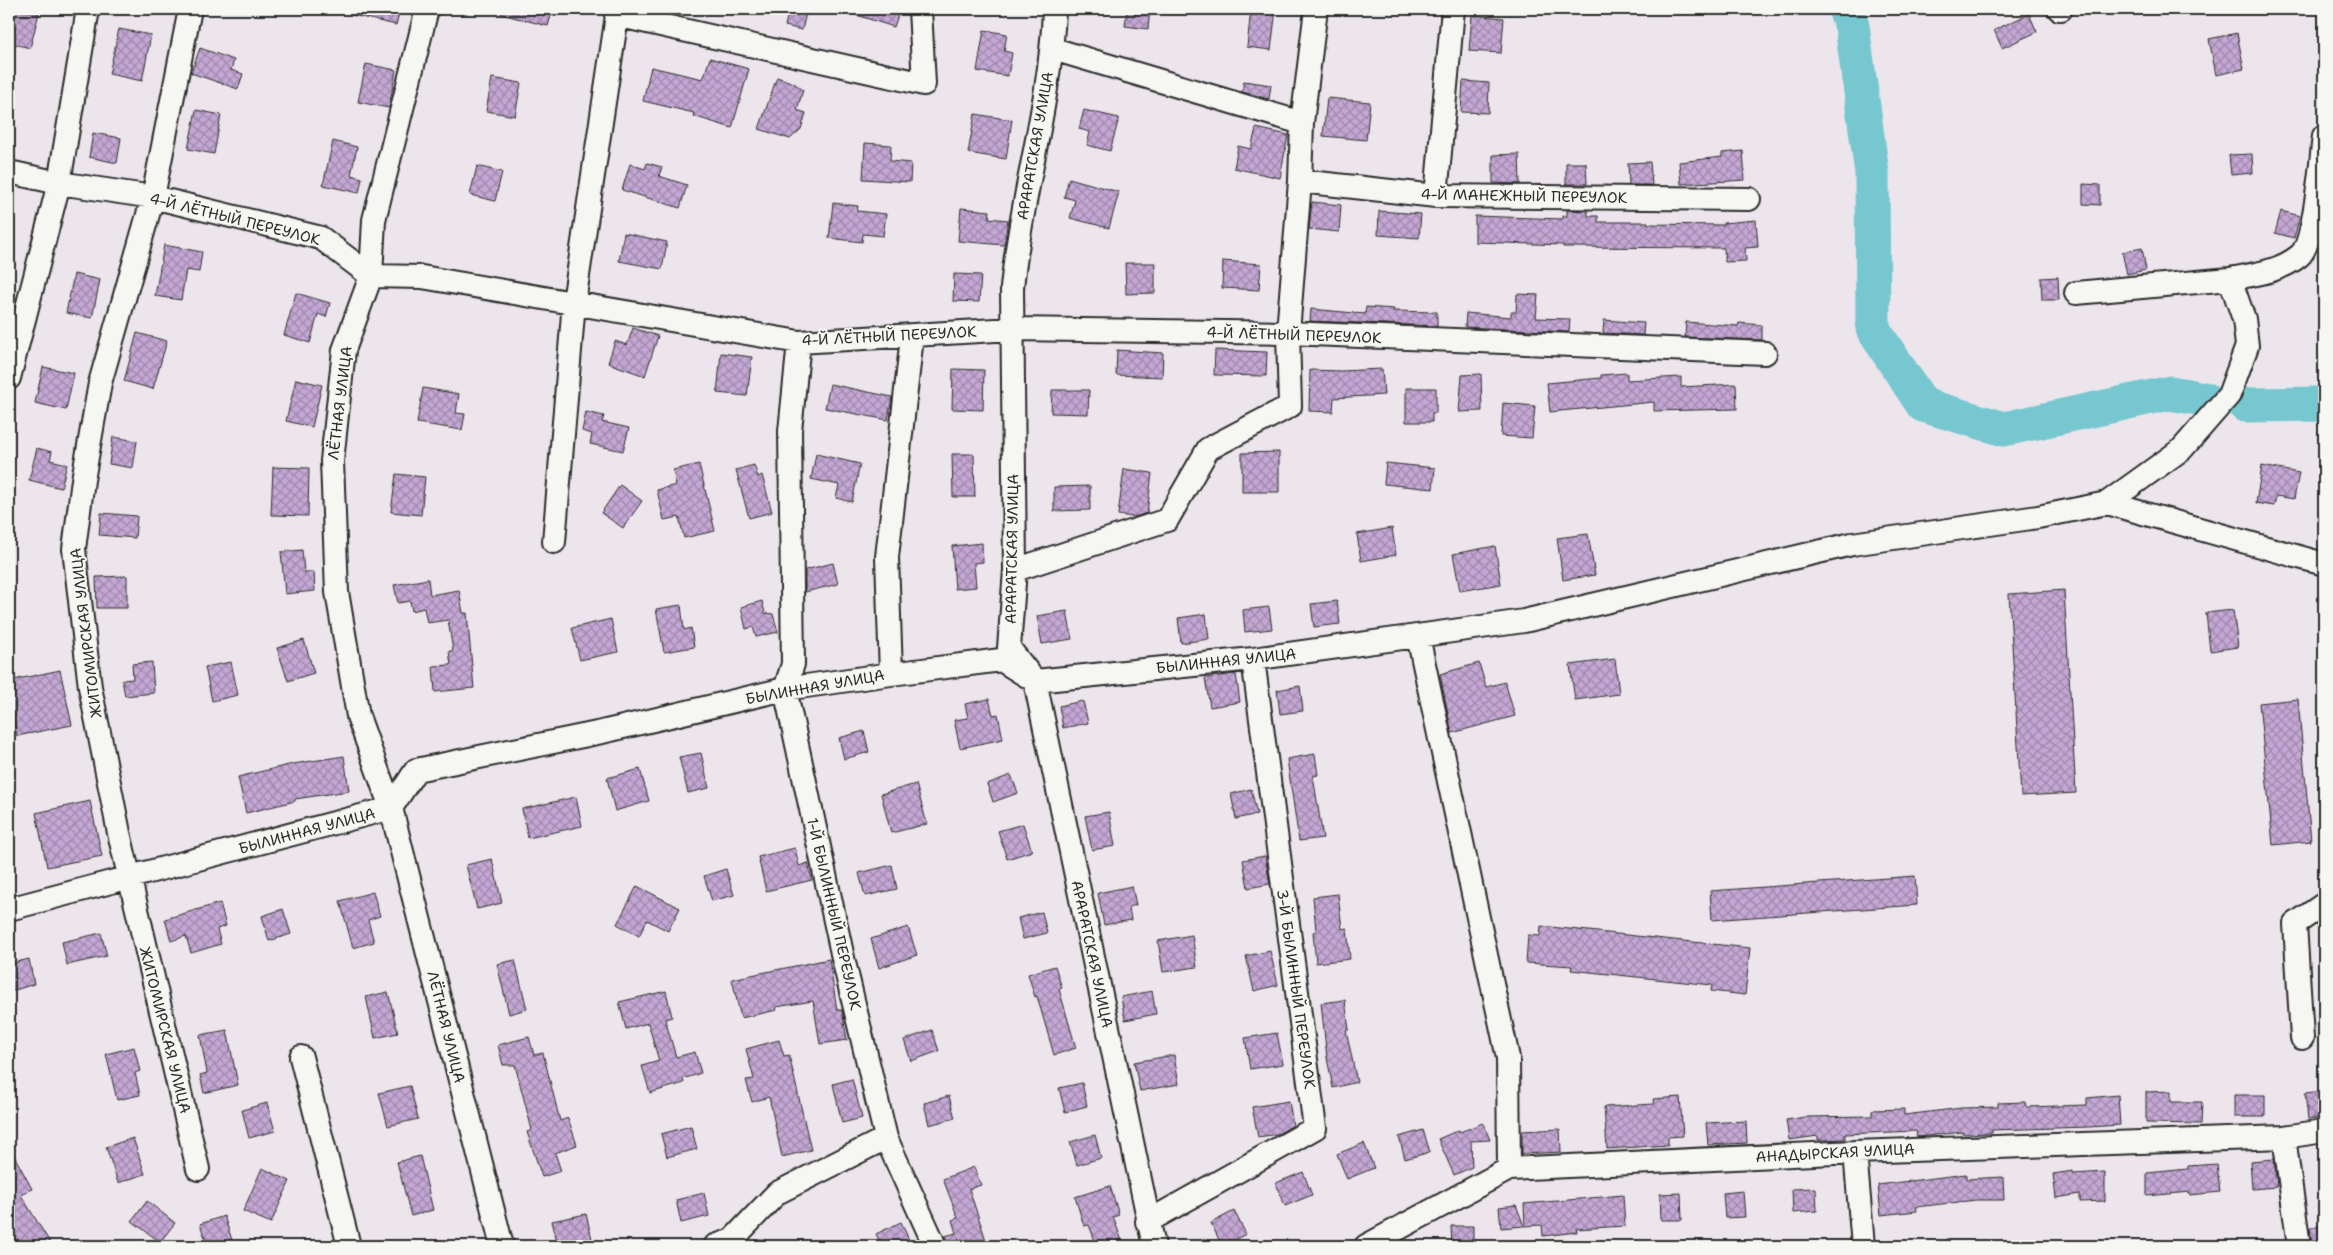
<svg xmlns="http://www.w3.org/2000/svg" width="2333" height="1255" viewBox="0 0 2333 1255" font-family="'Shantell Sans',sans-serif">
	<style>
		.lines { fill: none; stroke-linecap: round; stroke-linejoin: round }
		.river { stroke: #76c7d0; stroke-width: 35 }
		.building { fill: url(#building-cross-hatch); stroke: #2b2b2b }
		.minor-casing { stroke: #2b2b2b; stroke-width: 26 }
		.minor { stroke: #f6f6f2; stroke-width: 22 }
		.labels { text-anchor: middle; stroke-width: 4; stroke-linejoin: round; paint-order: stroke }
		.street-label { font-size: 15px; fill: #2b2b2b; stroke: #f6f6f2 }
	</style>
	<defs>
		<pattern id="building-cross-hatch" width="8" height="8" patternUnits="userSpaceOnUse" patternTransform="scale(1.25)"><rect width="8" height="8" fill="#c4a7d4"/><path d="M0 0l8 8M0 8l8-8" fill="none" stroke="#9f88ac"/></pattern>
	</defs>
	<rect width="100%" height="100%" fill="#ece6ec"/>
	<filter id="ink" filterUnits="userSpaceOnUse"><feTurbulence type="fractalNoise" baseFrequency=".02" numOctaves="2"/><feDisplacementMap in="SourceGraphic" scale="10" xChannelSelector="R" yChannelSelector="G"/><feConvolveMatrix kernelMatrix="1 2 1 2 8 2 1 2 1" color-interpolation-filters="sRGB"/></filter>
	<g filter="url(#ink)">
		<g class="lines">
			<path class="river" d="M1845 9 1852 26 1872 173 1873 329 1923 405 2004 429 2170 393 2204 399
				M2245 405 2324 404"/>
		</g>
		<path class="building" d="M12 9 39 13 30 48 9 43V22Z
			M353 9H400L396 25 352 15Z
			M502 9H553L548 26 501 14Z
			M789 9H807L802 30 785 26Z
			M847 9H900L894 27 847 12Z
			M1127 9H1150L1148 29 1125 26Z
			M1251 9H1276L1271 50 1247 47Z
			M2029 14 2037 32 2002 48 1994 30Z
			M1472 15 1504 18 1501 53 1469 51Z
			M119 29 151 35 142 81 109 74Z
			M984 30 1007 34 1004 51 1012 53 1008 76 977 71Z
			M2237 33 2244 69 2216 75 2209 39Z
			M200 48 234 60 231 70 243 74 238 89 191 73Z
			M710 58 749 69 732 128 693 116 694 113 643 101 651 67 703 79Z
			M366 64 396 70 389 108 358 102Z
			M777 77 794 83 803 90 797 110 806 113 801 129 790 139 759 129Z
			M492 78 521 83 515 116 486 111Z
			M1244 81 1271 85 1269 99 1242 92Z
			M1463 81 1489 83 1488 113 1461 112Z
			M1327 98 1370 102 1366 140 1323 136Z
			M196 110 221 115 214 154 188 149Z
			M1084 110 1119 118 1110 151 1087 145 1090 132 1079 129Z
			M975 114 1012 120 1006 159 968 153Z
			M1256 128 1288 135 1280 178 1234 168 1238 146 1251 149Z
			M93 133 121 138 117 163 89 157Z
			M333 141 357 147 351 175 362 178 359 193 323 185Z
			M865 143 891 145 890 161 911 163 910 182 863 179Z
			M1743 151 1745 180 1681 184 1679 162 1722 157V153Z
			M1519 154 1520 184 1493 183V155Z
			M2252 154 2253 173 2231 175 2229 155Z
			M1650 162 1652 185H1629L1628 163Z
			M647 163 662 167 659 176 687 185 680 208 622 190 630 164 645 169Z
			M1566 163H1586L1587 184H1566Z
			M477 166 502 172 495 201 470 195Z
			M1069 178 1119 192 1109 228 1070 218 1075 200 1064 197Z
			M2083 184 2100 185V205L2083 204Z
			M1312 202 1341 205 1339 232 1309 229Z
			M833 203 858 206 857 211 886 214 883 236 863 234 862 242 829 238Z
			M961 208 990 211 989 218 1008 220 1004 245 958 241Z
			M1567 210 1588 211V216H1598V222H1648V224L1723 225V223L1756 220 1758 247 1745 248 1746 261 1725 262 1724 248 1563 247V245L1475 242V216L1563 219V216H1567Z
			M1379 211 1421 214 1419 238 1378 235Z
			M2281 211 2300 216 2294 238 2275 233Z
			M624 233 667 242 662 269 619 261Z
			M164 245 202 252 199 272 186 270 181 300 155 296Z
			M2142 248 2146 270 2127 274 2122 252Z
			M1223 261 1261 264 1259 290 1222 288Z
			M1125 263H1155V293L1126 294Z
			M74 274 100 280 92 318 66 313Z
			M954 274 981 275 979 302 953 301Z
			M2058 277 2059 300H2042L2041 278Z
			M296 293 330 303 326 317 318 314 310 343 284 335Z
			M1517 294 1538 295 1536 318 1570 319 1569 332 1465 327 1466 313 1511 317V312H1516Z
			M1366 307 1394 309 1393 311 1437 312V326L1310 321 1311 309 1365 314Z
			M1604 320 1644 323 1643 335 1603 333Z
			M1686 322 1738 326 1739 323 1762 325V340L1685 337Z
			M633 328 658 336 645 376 608 363 615 341 627 345Z
			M137 333 167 341 153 389 124 381Z
			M1117 350 1163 353 1162 377 1116 375Z
			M1215 350 1267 352 1266 376 1214 375Z
			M721 353 752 357 747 396 717 393Z
			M43 367 74 373 66 410 35 403Z
			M953 369 984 370 983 410 952 409Z
			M1382 369 1384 395 1334 398 1333 412 1309 411 1310 370 1341 371Z
			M1627 373V380L1681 377V387L1736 384 1737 409 1654 411V402L1550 412 1547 383 1601 378V375Z
			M1481 374 1482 411 1459 412 1462 375Z
			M296 379 322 385 312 427 286 421Z
			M830 384 892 397 888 420 825 408Z
			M423 388 459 394 456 413 465 414 462 430 417 423Z
			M1406 388H1436V413H1432V422H1406Z
			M1052 390H1089L1088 414 1051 413Z
			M1503 403 1535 406 1532 438 1501 436Z
			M586 412 604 416 602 422 629 428 623 451 590 444 592 434 582 431Z
			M113 437 137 441 133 468 109 464Z
			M37 448 52 452 50 460 67 464 61 488 29 480Z
			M1279 452V492H1242V453Z
			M816 454 860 464 852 502 836 498 839 485 811 479Z
			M952 454H974L975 497H953Z
			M1386 463 1435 468 1433 489 1384 484Z
			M699 464 715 531 684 538 679 517 664 520 657 490 676 485 673 470Z
			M754 465 758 477 762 475 772 512 749 518 736 470Z
			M2262 466 2299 473 2294 499 2276 496 2274 506 2256 503Z
			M273 467 309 468 308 516 271 515Z
			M1124 469 1152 473 1147 513 1134 517 1118 515Z
			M396 474 425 477 421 515 391 512Z
			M620 485 642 501 623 528 601 513Z
			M1090 486V510L1054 511V487Z
			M101 513 137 516 135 538 99 535Z
			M1392 528 1396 555 1361 561 1357 534Z
			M1588 534 1595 575 1563 580 1557 538Z
			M982 543 983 562 974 563 976 587 955 589 952 546Z
			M1495 546 1501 584 1460 591 1453 554Z
			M302 550 304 572H314L315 591 285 594 281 552Z
			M833 563 838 584 805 592V570Z
			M127 576V608H97L96 577Z
			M428 579 430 595 459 590 463 613H467L474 688 435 692 433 666 451 665 449 651H453L448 620 427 623 424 608 412 611 410 601 398 603 394 585Z
			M2064 590 2076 793 2021 796 2009 594Z
			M762 601 765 613 773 614 778 632 756 637 753 627 746 629 741 607Z
			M1337 601 1340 624 1314 627 1311 604Z
			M681 605 684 630 691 628 694 647 664 652 656 609Z
			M1269 607 1272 629 1245 632 1243 610Z
			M2233 610 2238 647 2210 651 2206 613Z
			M1067 611 1072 639 1042 644 1037 616Z
			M1206 614 1209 639 1181 643 1178 618Z
			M611 619 618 652 580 660 572 628Z
			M304 640 314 673 288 681 277 648Z
			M1615 659 1619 694 1575 700 1570 665Z
			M152 662 154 693 125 696 122 680 133 679 132 664Z
			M231 662 238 695 212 701 205 667Z
			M1479 663 1486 687 1505 682 1515 716 1452 733 1440 674Z
			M60 670 72 725 17 736 9 696V681Z
			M1236 674 1240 702 1210 707 1205 678Z
			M1300 686 1303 711 1280 714 1277 690Z
			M989 699 993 715 998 714 1003 739 960 748 954 720 968 718 965 704Z
			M2298 699 2311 841 2273 845 2259 703Z
			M1083 701 1088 723 1063 728 1059 706Z
			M864 731 869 752 844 759 839 738Z
			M701 753 709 788 688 793 679 757Z
			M1315 754 1318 775 1313 776 1323 838 1299 841 1287 759Z
			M344 756 349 791 295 799V801L246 813 238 777 293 764Z
			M640 769 649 801 615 811 607 778Z
			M1011 775 1018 793 993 802 987 784Z
			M916 784 927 824 891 833 881 794Z
			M1251 789 1257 814 1236 819 1231 794Z
			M576 797 582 826 528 838 522 809Z
			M90 801 102 856 47 867 36 813Z
			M1109 812 1115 846 1092 850 1085 816Z
			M1023 824 1032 851 1007 859 998 831Z
			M795 848 799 866 808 863 812 880 766 891 758 857Z
			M1265 856 1270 884 1248 888 1243 860Z
			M492 859 502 903 477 909 466 865Z
			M892 865 897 889 865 896 859 873Z
			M726 869 734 895 712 901 704 876Z
			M1915 876 1917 905 1712 920 1710 891Z
			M637 886 680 908 668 931 647 920 639 936 617 924Z
			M1132 886 1136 905 1129 907 1131 920 1104 925 1098 893Z
			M373 892 380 916 368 920 374 942 353 948 340 901Z
			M1338 894 1342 929 1347 928 1350 959 1316 963 1313 932 1316 931 1313 897Z
			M220 903 226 926 217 929 221 944 191 953 186 936 171 941 165 919Z
			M283 909 291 934 269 941 262 916Z
			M1042 912 1047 933 1023 939 1018 918Z
			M1541 926 1750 948 1745 995 1711 991 1712 985 1571 970 1572 966 1526 963 1528 935 1540 936Z
			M908 927 917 955 879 968 871 939Z
			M101 933 107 956 67 965 62 942Z
			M1192 935 1197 967 1163 972 1158 941Z
			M1270 951 1278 985 1254 991 1246 956Z
			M29 959 34 984 9 992V964Z
			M829 959 837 1010H842L847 1040 820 1044 813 1001 776 1007 777 1010 741 1018 732 979Z
			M515 960 527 1009 509 1014 497 964Z
			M1055 966 1062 988 1059 989 1076 1048 1054 1055 1037 996 1035 997 1028 974Z
			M666 991 672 1017 665 1019 676 1057 695 1052 701 1073 683 1079 684 1083 650 1093 642 1066 659 1061 648 1023 626 1029 619 1002Z
			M1152 991 1156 1014 1125 1020 1121 997Z
			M388 992 398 1033 375 1038 366 997Z
			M1345 1000 1349 1030H1346L1357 1082 1333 1088 1327 1058 1321 1003Z
			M227 1030 238 1085 204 1093 200 1075 207 1073 200 1035Z
			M932 1030 939 1051 911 1061 904 1040Z
			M1277 1033 1283 1064 1250 1069 1245 1038Z
			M529 1037 534 1055 543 1053 560 1121 568 1118 577 1145 555 1153 561 1171 542 1177 527 1132 532 1130 515 1065H503L498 1045Z
			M779 1040 784 1056 789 1055 811 1150 782 1157 769 1097 752 1102 746 1080 754 1079 746 1049Z
			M134 1047 140 1071 135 1073 140 1095 117 1100 106 1054Z
			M1174 1055 1179 1084 1140 1091 1134 1062Z
			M852 1079 862 1118 842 1123 833 1084Z
			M1082 1083 1087 1106 1065 1112 1059 1088Z
			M410 1086 418 1119 388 1126 379 1093Z
			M2171 1091V1102H2202L2201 1124 2146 1123V1092Z
			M2324 1091V1117L2308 1119 2305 1093Z
			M2118 1095 2120 1125 2089 1127 1992 1130V1133L1963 1134V1132L1917 1137 1916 1131 1845 1134V1139L1818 1140V1136L1789 1140 1786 1120 1805 1117 1872 1116V1110L1904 1109V1115L1962 1108 1998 1107V1103L2026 1102 2027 1107 2087 1105V1098Z
			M2234 1095H2265V1117H2234Z
			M949 1096 955 1118 929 1125 924 1103Z
			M1680 1097 1683 1136 1668 1137V1145L1607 1149 1604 1107 1654 1104 1653 1099Z
			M1289 1101 1293 1125 1278 1134 1258 1137 1252 1107Z
			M267 1103 275 1131 249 1138 242 1110Z
			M1746 1121 1747 1143 1708 1145 1706 1123Z
			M1483 1123 1490 1140 1471 1141 1472 1167 1454 1175 1438 1139 1459 1130 1460 1132Z
			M691 1126 697 1149 667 1157 661 1134Z
			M1560 1129 1561 1152 1522 1154V1131Z
			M1423 1130 1430 1152 1405 1159 1399 1137Z
			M1095 1135 1101 1158 1077 1165 1070 1142Z
			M133 1138 145 1174 118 1183 106 1147Z
			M1364 1143 1374 1168 1347 1179 1337 1154Z
			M9 1146 32 1189 21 1195 52 1246H19L9 1229Z
			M420 1156 433 1210 411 1216 397 1162Z
			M2274 1159 2277 1187 2252 1189 2250 1161Z
			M2217 1164 2220 1192 2190 1195V1192L2147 1196V1173L2188 1169V1166Z
			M974 1167 981 1185 969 1189 987 1243 979 1246H948L945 1236 956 1233 952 1220 958 1218 943 1179Z
			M262 1168 290 1181 271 1223 243 1211Z
			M2073 1171V1174L2105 1172V1201L2080 1202V1194L2056 1198 2053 1174Z
			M1303 1172 1312 1195 1285 1206 1276 1183Z
			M1966 1174V1179L2003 1177 2004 1200H1976L1916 1207 1917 1211 1881 1215 1878 1185Z
			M1110 1186 1119 1215 1113 1217 1124 1246H1097L1089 1225 1084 1226 1075 1197Z
			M1816 1188 1817 1211 1793 1213 1792 1189Z
			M1743 1191 1745 1217 1725 1218 1723 1193Z
			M704 1193 709 1216 681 1223 676 1200Z
			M1681 1193 1682 1220H1661L1660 1194Z
			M1623 1195 1625 1226 1576 1229 1577 1232 1543 1236 1542 1225 1525 1226 1524 1204Z
			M147 1201 175 1223 160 1242 132 1221Z
			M1516 1205 1524 1226 1501 1228 1499 1207Z
			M1234 1211 1246 1234 1222 1246 1211 1223Z
			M586 1214 592 1239 584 1241 585 1246H558L552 1221Z
			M224 1216 232 1240 208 1246 200 1224Z
			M901 1222 910 1242 902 1246H882L876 1234Z
			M1451 1226H1473V1246H1452Z
			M2324 1226V1246H2312L2310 1227Z"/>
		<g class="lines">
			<g class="minor-casing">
				<path id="minor" d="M190 9 153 197 100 383 83 480 74 549 90 687 119 833 198 1169
					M427 9 374 220 371 276 344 350 332 461 337 592 358 716 391 808 502 1246
					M1054 9C1051 103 1021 195 1012 288L1015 570 1009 648 1035 681 1154 1246
					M2059 9H2061
					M616 15 924 84 920 9
					M1053 49 1302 123
					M9 172 59 183 153 197 321 238 371 276 422 277 799 342 1012 329 1288 333 1765 353
					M1300 181 1436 196 1749 199
					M1436 196 1453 9
					M2076 293 2230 279
					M799 342 790 431 793 664 785 689 843 958 886 1138 935 1246
					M9 378 59 183 88 9
					M2107 503 2324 564
					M554 542 574 302 618 9
					M1015 570 1167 520 1208 449 1290 406 1288 333 1300 181 1302 123 1316 9
					M1418 636 1508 1058 1509 1169
					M891 674 887 557 912 337
					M9 909 391 808 416 770 602 732 785 689 891 674 1001 660 1035 681 1253 659 1524 621 1852 544 2038 517 2107 503 2182 449 2229 395 2247 346 2244 319 2230 279C2255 274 2279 272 2299 256 2315 244 2321 159 2324 136
					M2302 1038 2295 924 2324 904
					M301 1057 349 1246
					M2284 1137 2299 1246
					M1855 1152 1863 1246
					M1147 1222 1315 1128 1253 659
					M715 1246 732 1240 777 1193 886 1138
					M1366 1246 1509 1169 1855 1152 2284 1137 2324 1131"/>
			</g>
			<use href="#minor" class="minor"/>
		</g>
	</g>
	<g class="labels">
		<g class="street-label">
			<text transform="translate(1035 146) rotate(-80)" y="5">АРАРАТСКАЯ УЛИЦА</text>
			<text transform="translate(1524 196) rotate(1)" y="5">4-Й МАНЕЖНЫЙ ПЕРЕУЛОК</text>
			<text transform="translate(235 219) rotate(14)" y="5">4-Й ЛЁТНЫЙ ПЕРЕУЛОК</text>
			<text transform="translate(1294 335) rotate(2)" y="5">4-Й ЛЁТНЫЙ ПЕРЕУЛОК</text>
			<text transform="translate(889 336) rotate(-3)" y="5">4-Й ЛЁТНЫЙ ПЕРЕУЛОК</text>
			<text transform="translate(340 403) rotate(-83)" y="5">ЛЁТНАЯ УЛИЦА</text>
			<text transform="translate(1012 549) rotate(-89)" y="5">АРАРАТСКАЯ УЛИЦА</text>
			<text transform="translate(86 633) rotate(-97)" y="5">ЖИТОМИРСКАЯ УЛИЦА</text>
			<text transform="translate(1226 661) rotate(-6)" y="5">БЫЛИННАЯ УЛИЦА</text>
			<text transform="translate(815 687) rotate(-10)" y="5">БЫЛИННАЯ УЛИЦА</text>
			<text transform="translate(307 831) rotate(-15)" y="5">БЫЛИННАЯ УЛИЦА</text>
			<text transform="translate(834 914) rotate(77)" y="5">1-Й БЫЛИННЫЙ ПЕРЕУЛОК</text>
			<text transform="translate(1092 954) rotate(78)" y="5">АРАРАТСКАЯ УЛИЦА</text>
			<text transform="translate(1296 989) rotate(82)" y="5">3-Й БЫЛИННЫЙ ПЕРЕУЛОК</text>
			<text transform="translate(446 1027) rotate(76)" y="5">ЛЁТНАЯ УЛИЦА</text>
			<text transform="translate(165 1030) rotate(76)" y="5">ЖИТОМИРСКАЯ УЛИЦА</text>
			<text transform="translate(1835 1153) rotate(-3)" y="5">АНАДЫРСКАЯ УЛИЦА</text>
		</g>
	</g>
	<rect width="2333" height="1255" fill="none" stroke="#f6f6f2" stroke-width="30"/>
	<rect x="15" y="15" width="2303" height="1225" fill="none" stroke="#2b2b2b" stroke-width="2" filter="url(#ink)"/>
</svg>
